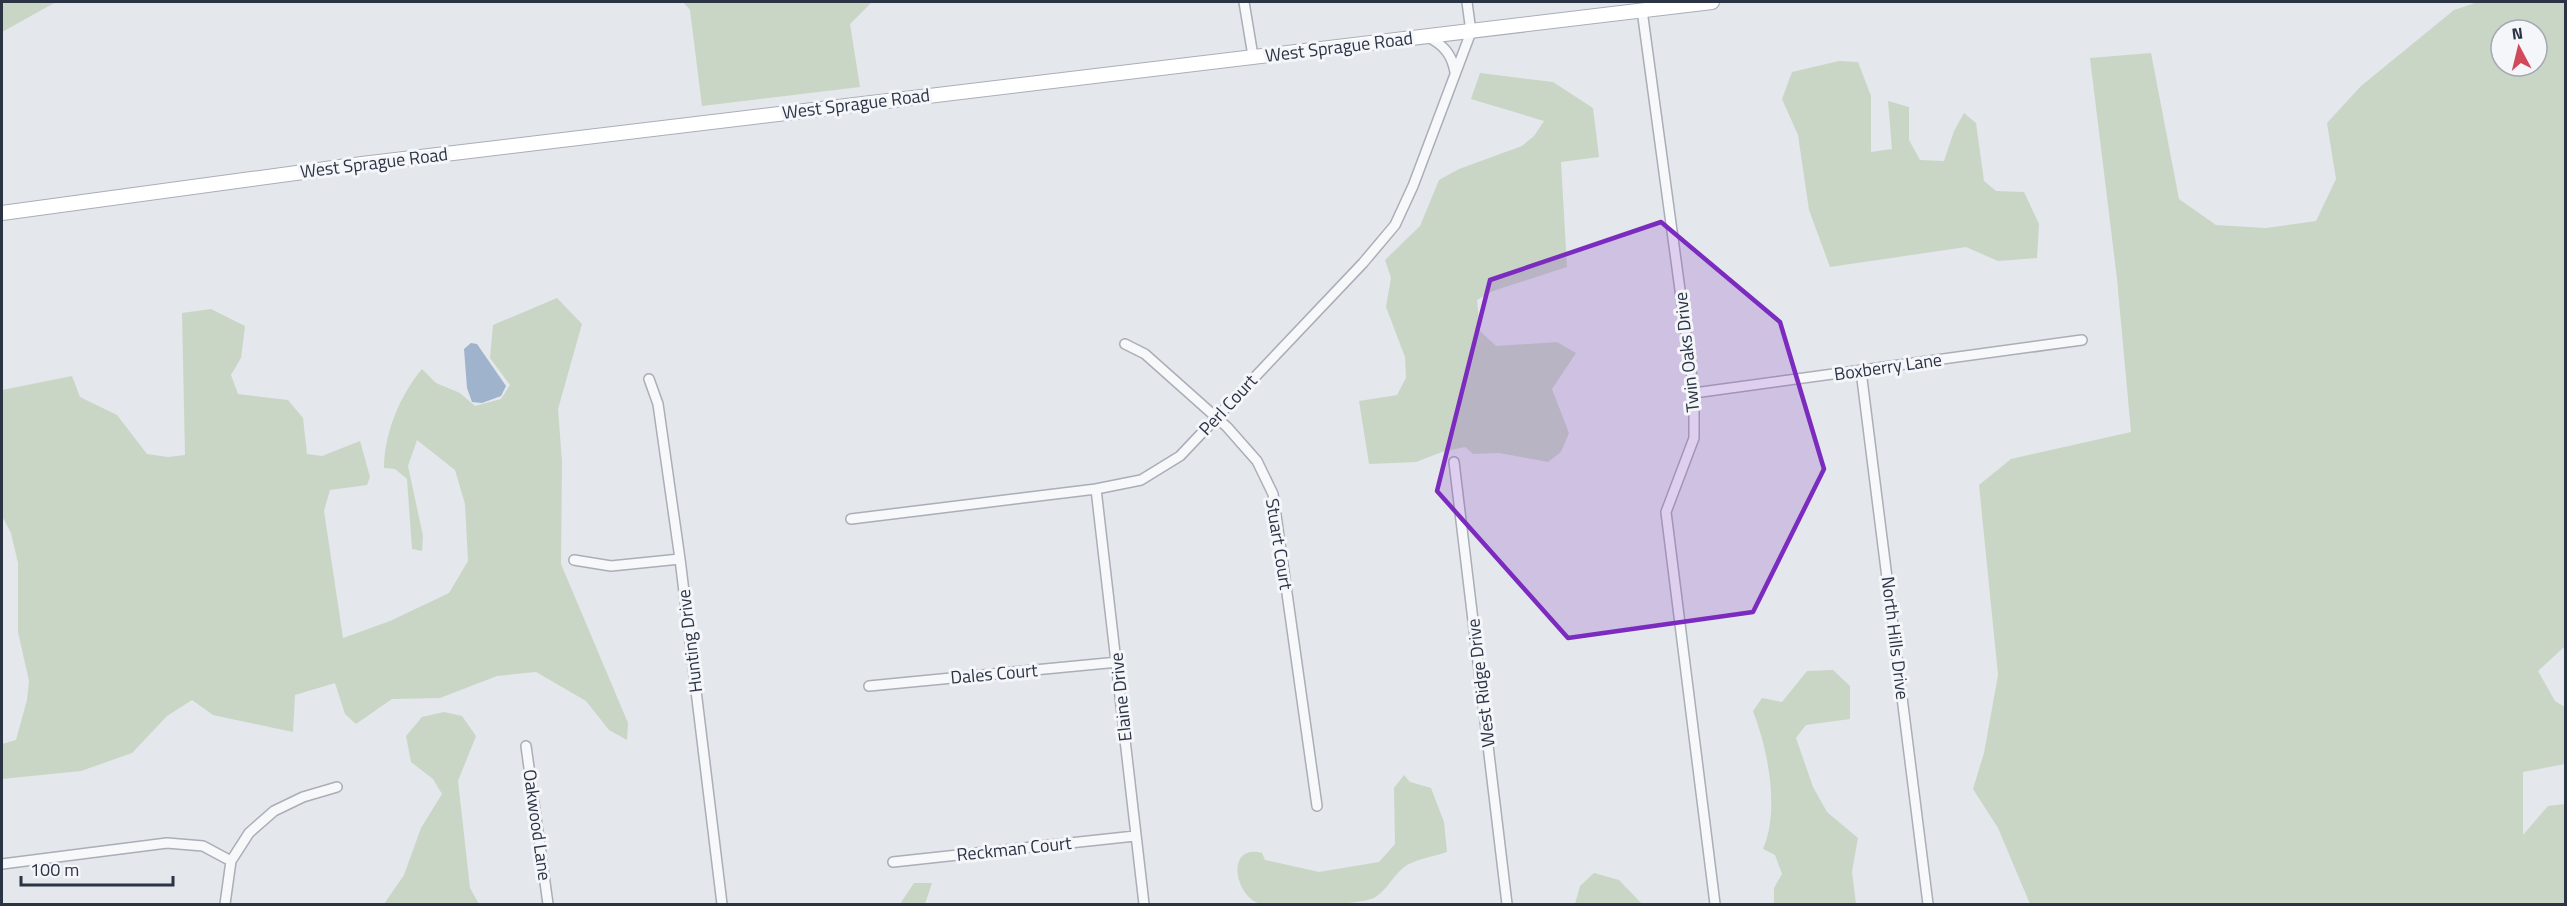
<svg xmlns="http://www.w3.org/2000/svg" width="2567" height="906" viewBox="0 0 2567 906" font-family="'Titillium Web',sans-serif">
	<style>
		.green { fill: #c9d6c5; fill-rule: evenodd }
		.water { fill: #9fb4cc }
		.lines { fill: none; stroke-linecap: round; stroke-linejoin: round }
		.street-casing { stroke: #a9aeb7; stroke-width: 12 }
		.secondary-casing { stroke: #a9aeb7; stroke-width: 16 }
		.street { stroke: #f7f8fa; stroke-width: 9 }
		.secondary { stroke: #fff; stroke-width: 14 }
		.marked { fill: #7b2cbf; fill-opacity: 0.2; stroke: #7b2cbf; stroke-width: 4.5; stroke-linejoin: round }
		.labels { text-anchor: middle; stroke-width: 6; stroke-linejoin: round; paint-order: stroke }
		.street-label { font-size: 18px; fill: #2b3445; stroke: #f4f6f9 }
	</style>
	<rect width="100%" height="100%" fill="#e4e7ec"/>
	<path class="green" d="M2 2H56L2 32Z
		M683 2H872L850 24 860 87 702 106 690 10Z
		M2478 2H2565L2566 649 2563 648 2538 671 2555 701 2565 707V764L2523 772V835L2548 806 2565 804V904H2030L1998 828 1973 789 1984 753 1998 675 1979 485 2011 459 2131 432 2117 279 2090 58 2151 53 2179 199 2216 225 2266 228 2316 221 2336 179 2327 123 2361 86 2454 10ZM2501 30H2537V66H2501Z
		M1839 61 1858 62 1871 96V152L1892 149 1888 101 1909 107V140L1920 160 1944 161 1954 131 1964 113 1976 123 1984 181 1996 191 2024 192 2039 224 2037 258 1998 261 1966 247 1830 267 1809 210 1798 135 1782 99 1792 72Z
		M1480 73 1553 82 1593 108 1599 157 1561 162 1567 267 1493 291 1477 300 1480 331 1496 346 1557 342 1576 353 1552 389 1569 433 1561 452 1548 462 1499 453 1473 454 1465 447 1442 452 1416 462 1369 464 1359 401 1397 395 1406 378 1405 357 1386 307 1391 278 1385 260 1420 226 1439 180 1459 169 1522 146 1534 136 1544 121 1471 99Z
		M557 298 582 324 558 409 562 462 561 564 628 723 627 740 609 730 586 701 536 672 497 676 440 698 392 699 356 724 345 714 335 683 295 695 293 732 213 715 192 700 167 716 132 753 81 771 2 779V744L16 740 27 700 29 681 18 632V563L11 533 2 516V390L72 376 80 397 117 415 147 454 168 457 185 455 182 313 211 309 245 326 241 358 231 375 238 394 288 400 303 418 307 454 322 456 360 441 370 477 367 485 330 490 324 511 343 638 390 621 449 593 468 561 465 504 455 470 417 440 408 466 423 536 422 551 412 549 407 479 395 469 384 468C384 434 400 395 422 369L436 383 460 393 475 406 501 399 510 385 490 358 493 325Z
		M1833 670 1850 686V719L1806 725 1796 738 1813 787 1827 812 1858 838 1852 872 1856 904H1774V888L1782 874 1775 855 1763 849C1780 810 1768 750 1753 711L1762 698 1782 702 1807 671Z
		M444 712 462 716 476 736 458 781 470 888 479 904H384L404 875 421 828 442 794 433 779 411 762 406 736 422 717Z
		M1404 775 1410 782 1431 788 1444 822 1447 852C1435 856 1418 859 1407 865 1394 873 1388 890 1374 898 1354 906 1287 906 1263 904 1236 902 1223 843 1262 853L1265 860 1319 872 1379 862 1395 844 1394 788Z
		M1594 873 1619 880 1642 904H1575L1580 886Z
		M914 883H932L925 904H900Z"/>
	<path class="water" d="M471 343 477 344 506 386 501 396 482 403 472 402 467 388 464 349Z"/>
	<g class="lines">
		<g class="street-casing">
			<path id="street" d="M1244 2 1253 56
				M1642 10 1694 393V438L1666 512 1715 904
				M1428 37C1444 45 1452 55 1455 72
				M1125 344 1145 354 1227 427 1257 461 1273 494 1317 806
				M1861 371 1928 904
				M649 379 658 404 680 559 722 904
				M1694 393 2082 340
				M1454 462 1507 904
				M1096 489 1144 904
				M851 519 1096 489 1141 480 1180 456 1363 263 1395 225 1413 186 1471 32 1467 2
				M574 560 611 566 680 559
				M869 686 1118 662
				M526 746 548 904
				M893 862 1135 836
				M2 864 167 843 203 846 231 861
				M225 904 231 861 249 833 274 811 303 797 337 787"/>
		</g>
		<g class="secondary-casing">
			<path id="secondary" d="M2 213 362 164 1712 2"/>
		</g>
		<use href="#street" class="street"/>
		<use href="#secondary" class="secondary"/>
	</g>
	<path class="marked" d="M1661 222 1780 322 1824 469 1753 612 1568 638 1437 491 1490 280Z"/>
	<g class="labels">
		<g class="street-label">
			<text transform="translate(1339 47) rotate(-7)" y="6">West Sprague Road</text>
			<text transform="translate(856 104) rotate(-7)" y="6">West Sprague Road</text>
			<text transform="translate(374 163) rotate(-7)" y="6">West Sprague Road</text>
			<text transform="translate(1687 352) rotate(-96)" y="6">Twin Oaks Drive</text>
			<text transform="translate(1888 367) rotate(-8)" y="6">Boxberry Lane</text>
			<text transform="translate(1228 405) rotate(-47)" y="6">Perl Court</text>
			<text transform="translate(1279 544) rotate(81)" y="6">Stuart Court</text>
			<text transform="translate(1895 638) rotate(83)" y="6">North Hills Drive</text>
			<text transform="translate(690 641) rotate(-97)" y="6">Hunting Drive</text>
			<text transform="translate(994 674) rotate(-5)" y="6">Dales Court</text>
			<text transform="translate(1481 683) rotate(-97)" y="6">West Ridge Drive</text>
			<text transform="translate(1121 697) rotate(-96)" y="6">Elaine Drive</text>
			<text transform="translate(537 825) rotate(82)" y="6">Oakwood Lane</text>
			<text transform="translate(1014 849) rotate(-6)" y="6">Reckman Court</text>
		</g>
	</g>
	<rect width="2567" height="906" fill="none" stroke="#2b3445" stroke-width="6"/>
	<g transform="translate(2519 48) rotate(353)"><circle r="28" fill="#f4f6f9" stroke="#a4a8b1" stroke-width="1.5"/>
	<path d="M0-4.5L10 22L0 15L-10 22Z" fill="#d1495b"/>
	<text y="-9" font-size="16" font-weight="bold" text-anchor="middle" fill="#2b3445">N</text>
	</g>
	<path d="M21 876v9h152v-9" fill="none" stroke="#2b3445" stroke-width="3"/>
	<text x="30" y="876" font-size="18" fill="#2b3445" stroke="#f4f6f9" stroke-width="4.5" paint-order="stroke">100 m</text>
</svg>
